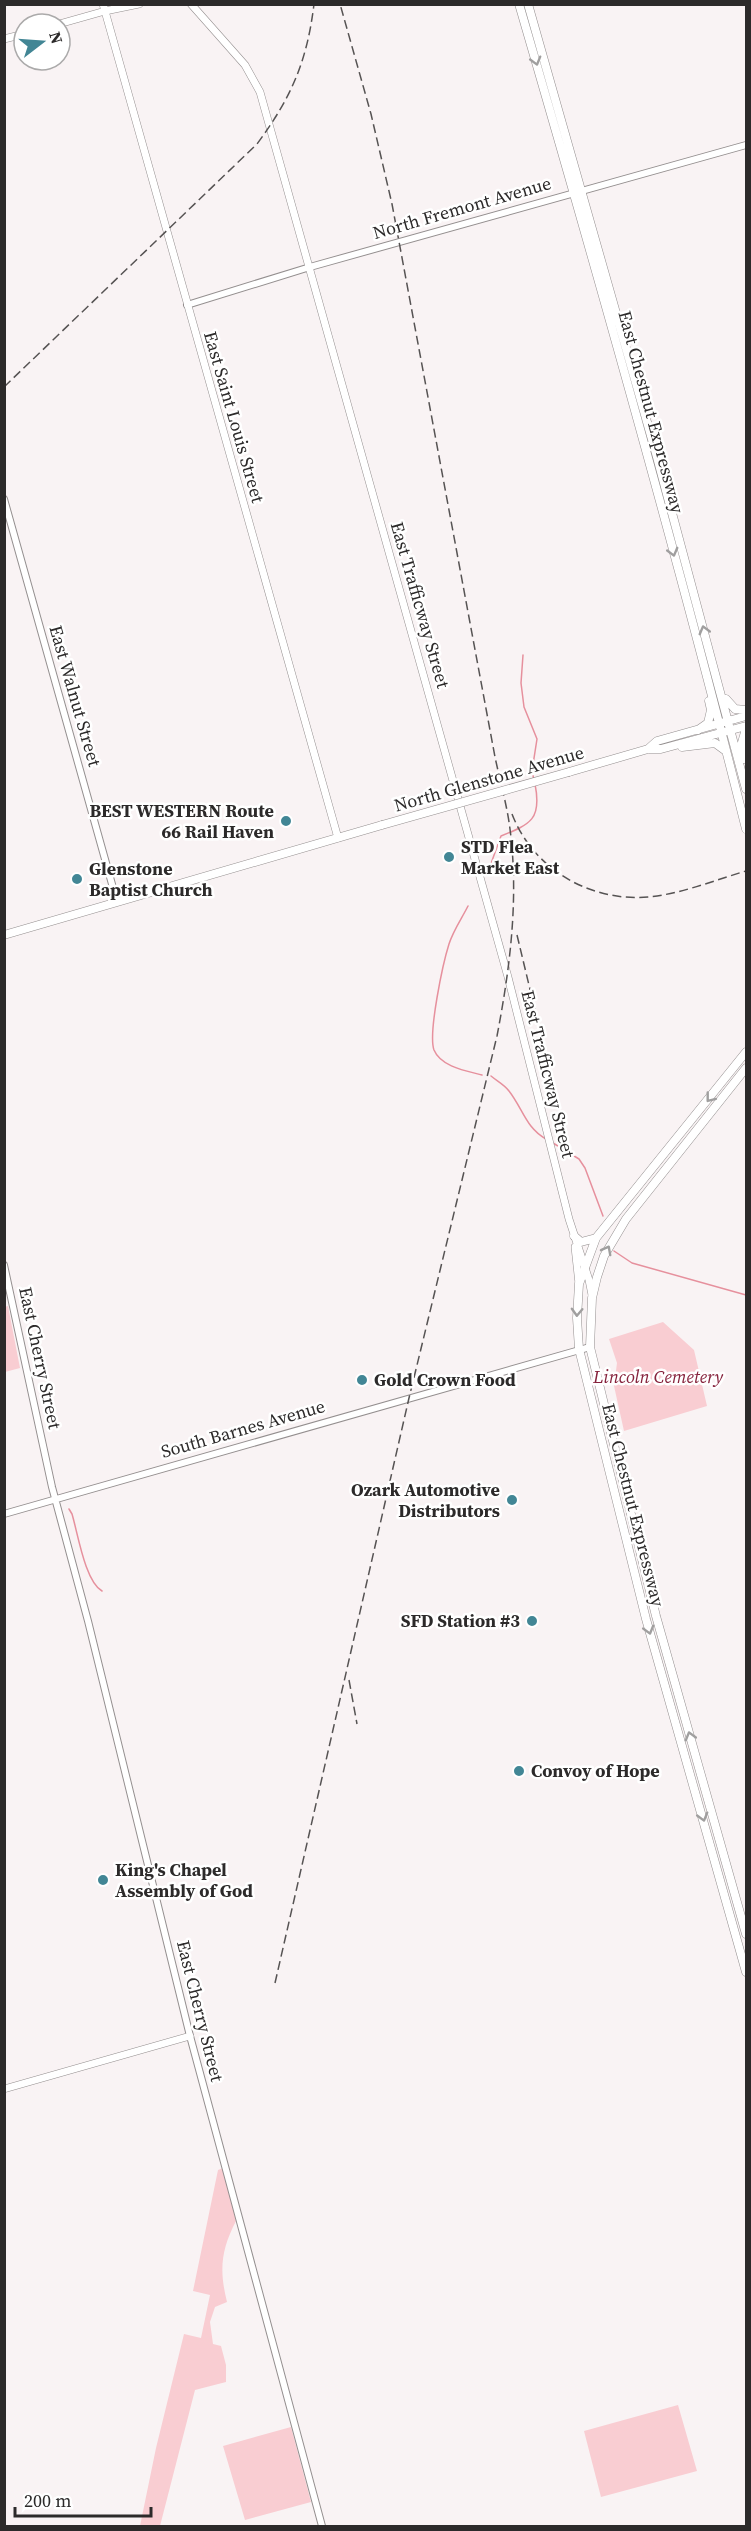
<svg xmlns="http://www.w3.org/2000/svg" width="751" height="2531" viewBox="0 0 751 2531" font-family="'Source Serif 4',serif">
	<style>
		.green { fill: #f9cdd2 }
		.lines { fill: none; stroke-linecap: round; stroke-linejoin: round }
		.stream { stroke: #e6909d; stroke-width: 1.5 }
		.tertiary-casing { stroke: #948f8f; stroke-width: 8 }
		.secondary-casing { stroke: #948f8f; stroke-width: 8 }
		.primary-casing { stroke: #948f8f; stroke-width: 9 }
		.tertiary { stroke: #fff; stroke-width: 6 }
		.secondary { stroke: #fff; stroke-width: 7 }
		.primary { stroke: #fff; stroke-width: 8 }
		.rail { stroke: #565353; stroke-width: 1.5; stroke-dasharray: 9 4.5; stroke-linecap: butt }
		.primary-bridge-casing { stroke: #948f8f; stroke-width: 9; stroke-linecap: butt }
		.primary-bridge { stroke: #fff; stroke-width: 8 }
		.oneway { stroke: #a09f9f }
		.poi-dot { fill: #428695; stroke: #fff; stroke-width: 2 }
		.labels { text-anchor: middle; stroke-width: 5; stroke-linejoin: round; paint-order: stroke }
		.street-label { font-size: 18px; fill: #2c2a2a; stroke: #fff }
		.poi-label { font-size: 18px; font-weight: bold; fill: #2c2a2a; stroke: #fff; text-anchor: start }
		.park-label { font-size: 18px; font-style: italic; fill: #86223c; stroke: #fff }
	</style>
	<rect width="100%" height="100%" fill="#f9f3f4"/>
	<path class="green" d="M8 1306 20 1368 5 1372 4 1307Z
		M663 1322 694 1350 707 1406 624 1431 614 1386 617 1363 609 1339Z
		M223 2168 236 2221C221 2250 219 2270 227 2302L215 2307 210 2322 213 2344 221 2346 226 2365V2382L195 2390 160 2526H140L156 2448 184 2334 201 2338 210 2295 193 2291 218 2170Z
		M678 2405 697 2471 601 2497 584 2431Z
		M291 2427 311 2502 245 2520 223 2446Z"/>
	<g class="lines">
		<path class="stream" d="M523 655 521 683 524 707 537 739 532 771 534 780
			M489 869 501 836C531 824 542 819 535 784
			M468 906C462 918 453 931 449 944 443 963 428 1033 434 1050 441 1067 467 1071 482 1075
			M491 1076C497 1081 505 1085 509 1091 523 1109 526 1128 546 1139
			M553 1143 579 1159 585 1168 603 1216
			M614 1251 632 1263 746 1295
			M69 1509 72 1514C78 1534 85 1581 102 1591"/>
		<g class="tertiary-casing">
			<path id="tertiary" d="M187 305 310 267 746 145
				M4 499 117 902
				M4 1265 52 1487 88 1621 190 2036 322 2526
				M4 1514 590 1347"/>
		</g>
		<g class="secondary-casing">
			<path id="secondary" d="M103 4 338 838
				M191 4 245 65 260 92 508 977 569 1219 589 1280 592 1295
				M59 24 105 11 139 4
				M4 39 24 34
				M575 1247 579 1284
				M4 2089 190 2036"/>
		</g>
		<g class="primary-casing">
			<path id="primary" d="M519 4C599 278 677 553 746 829
				M528 4 657 457 746 789
				M726 699 735 709 746 710
				M698 730 708 723 711 710 709 701
				M682 747 715 743 726 751
				M648 749 657 741 746 716
				M744 759 741 746 746 729
				M569 772 648 749H661L746 726
				M4 935 382 825
				M746 1052 596 1238 579 1284 577 1318 579 1349 646 1619 746 1972
				M746 1068 626 1219 604 1256 597 1277 592 1298 590 1347 656 1616 746 1934
				M574 1236 581 1242 596 1238"/>
		</g>
		<use href="#tertiary" class="tertiary"/>
		<use href="#secondary" class="secondary"/>
		<use href="#primary" class="primary"/>
		<path class="rail" d="M4 387 257 144C291 98 307 62 314 4
			M512 814C533 869 590 902 648 897 681 894 715 880 746 871
			M517 935 539 1027
			M349 1680 357 1724
			M275 1983 409 1398 497 1036C510 968 519 899 510 829 507 805 500 781 495 757L392 204 371 114 340 4"/>
		<g class="primary-bridge-casing">
			<path id="primary-bridge" d="M382 825 569 772"/>
		</g>
		<use href="#primary-bridge" class="primary-bridge"/>
	</g>
	<defs><path id="oneway-chevron" d="M-2-3.5L2.5 0L-2 3.5" fill="none" stroke-width="1.6" stroke-linecap="round" stroke-linejoin="round" transform="scale(1.5)"/></defs>
	<g class="oneway">
		<use href="#oneway-chevron" transform="translate(536 61) rotate(74)"/>
		<use href="#oneway-chevron" transform="translate(673 552) rotate(75)"/>
		<use href="#oneway-chevron" transform="translate(704 630) rotate(-105)"/>
		<use href="#oneway-chevron" transform="translate(710 1098) rotate(128)"/>
		<use href="#oneway-chevron" transform="translate(607 1250) rotate(-62)"/>
		<use href="#oneway-chevron" transform="translate(577 1312) rotate(92)"/>
		<use href="#oneway-chevron" transform="translate(649 1630) rotate(74)"/>
		<use href="#oneway-chevron" transform="translate(690 1736) rotate(-106)"/>
		<use href="#oneway-chevron" transform="translate(703 1817) rotate(74)"/>
	</g>
	<g class="poi-dot">
		<circle cx="286" cy="821" r="6"/>
		<circle cx="449" cy="857" r="6"/>
		<circle cx="77" cy="879" r="6"/>
		<circle cx="362" cy="1380" r="6"/>
		<circle cx="512" cy="1500" r="6"/>
		<circle cx="532" cy="1621" r="6"/>
		<circle cx="519" cy="1771" r="6"/>
		<circle cx="103" cy="1880" r="6"/>
	</g>
	<g class="labels">
		<g class="street-label">
			<text transform="translate(462 208) rotate(-16)" y="6">North Fremont Avenue</text>
			<text transform="translate(651 412) rotate(75)" y="6">East Chestnut Expressway</text>
			<text transform="translate(234 417) rotate(74)" y="6">East Saint Louis Street</text>
			<text transform="translate(420 605) rotate(74)" y="6">East Trafficway Street</text>
			<text transform="translate(75 696) rotate(74)" y="6">East Walnut Street</text>
			<text transform="translate(489 779) rotate(-16)" y="6">North Glenstone Avenue</text>
			<text transform="translate(548 1074) rotate(76)" y="6">East Trafficway Street</text>
			<text transform="translate(40 1358) rotate(78)" y="6">East Cherry Street</text>
			<text transform="translate(243 1429) rotate(-16)" y="6">South Barnes Avenue</text>
			<text transform="translate(633 1505) rotate(76)" y="6">East Chestnut Expressway</text>
			<text transform="translate(200 2011) rotate(76)" y="6">East Cherry Street</text>
		</g>
		<g class="poi-label">
			<text x="274" y="817" text-anchor="end">BEST WESTERN Route<tspan x="274" dy="21">66 Rail Haven</tspan></text>
			<text x="461" y="853">STD Flea<tspan x="461" dy="21">Market East</tspan></text>
			<text x="89" y="875">Glenstone<tspan x="89" dy="21">Baptist Church</tspan></text>
			<text x="374" y="1386">Gold Crown Food</text>
			<text x="500" y="1496" text-anchor="end">Ozark Automotive<tspan x="500" dy="21">Distributors</tspan></text>
			<text x="520" y="1627" text-anchor="end">SFD Station #3</text>
			<text x="531" y="1777">Convoy of Hope</text>
			<text x="115" y="1876">King's Chapel<tspan x="115" dy="21">Assembly of God</tspan></text>
		</g>
		<g class="park-label">
			<text x="658" y="1383">Lincoln Cemetery</text>
		</g>
	</g>
	<rect width="751" height="2531" fill="none" stroke="#2c2a2a" stroke-width="12"/>
	<g transform="translate(42 42) rotate(73)"><circle r="28" fill="#ffffff" stroke="#abaaaa" stroke-width="1.5"/>
	<path d="M0-4.5L10 22L0 15L-10 22Z" fill="#428695"/>
	<text y="-9" font-size="16" font-weight="bold" text-anchor="middle" fill="#2c2a2a">N</text>
	</g>
	<path d="M15 2507v9h136v-9" fill="none" stroke="#2c2a2a" stroke-width="3"/>
	<text x="24" y="2507" font-size="18" fill="#2c2a2a" stroke="#ffffff" stroke-width="4.5" paint-order="stroke">200 m</text>
</svg>
